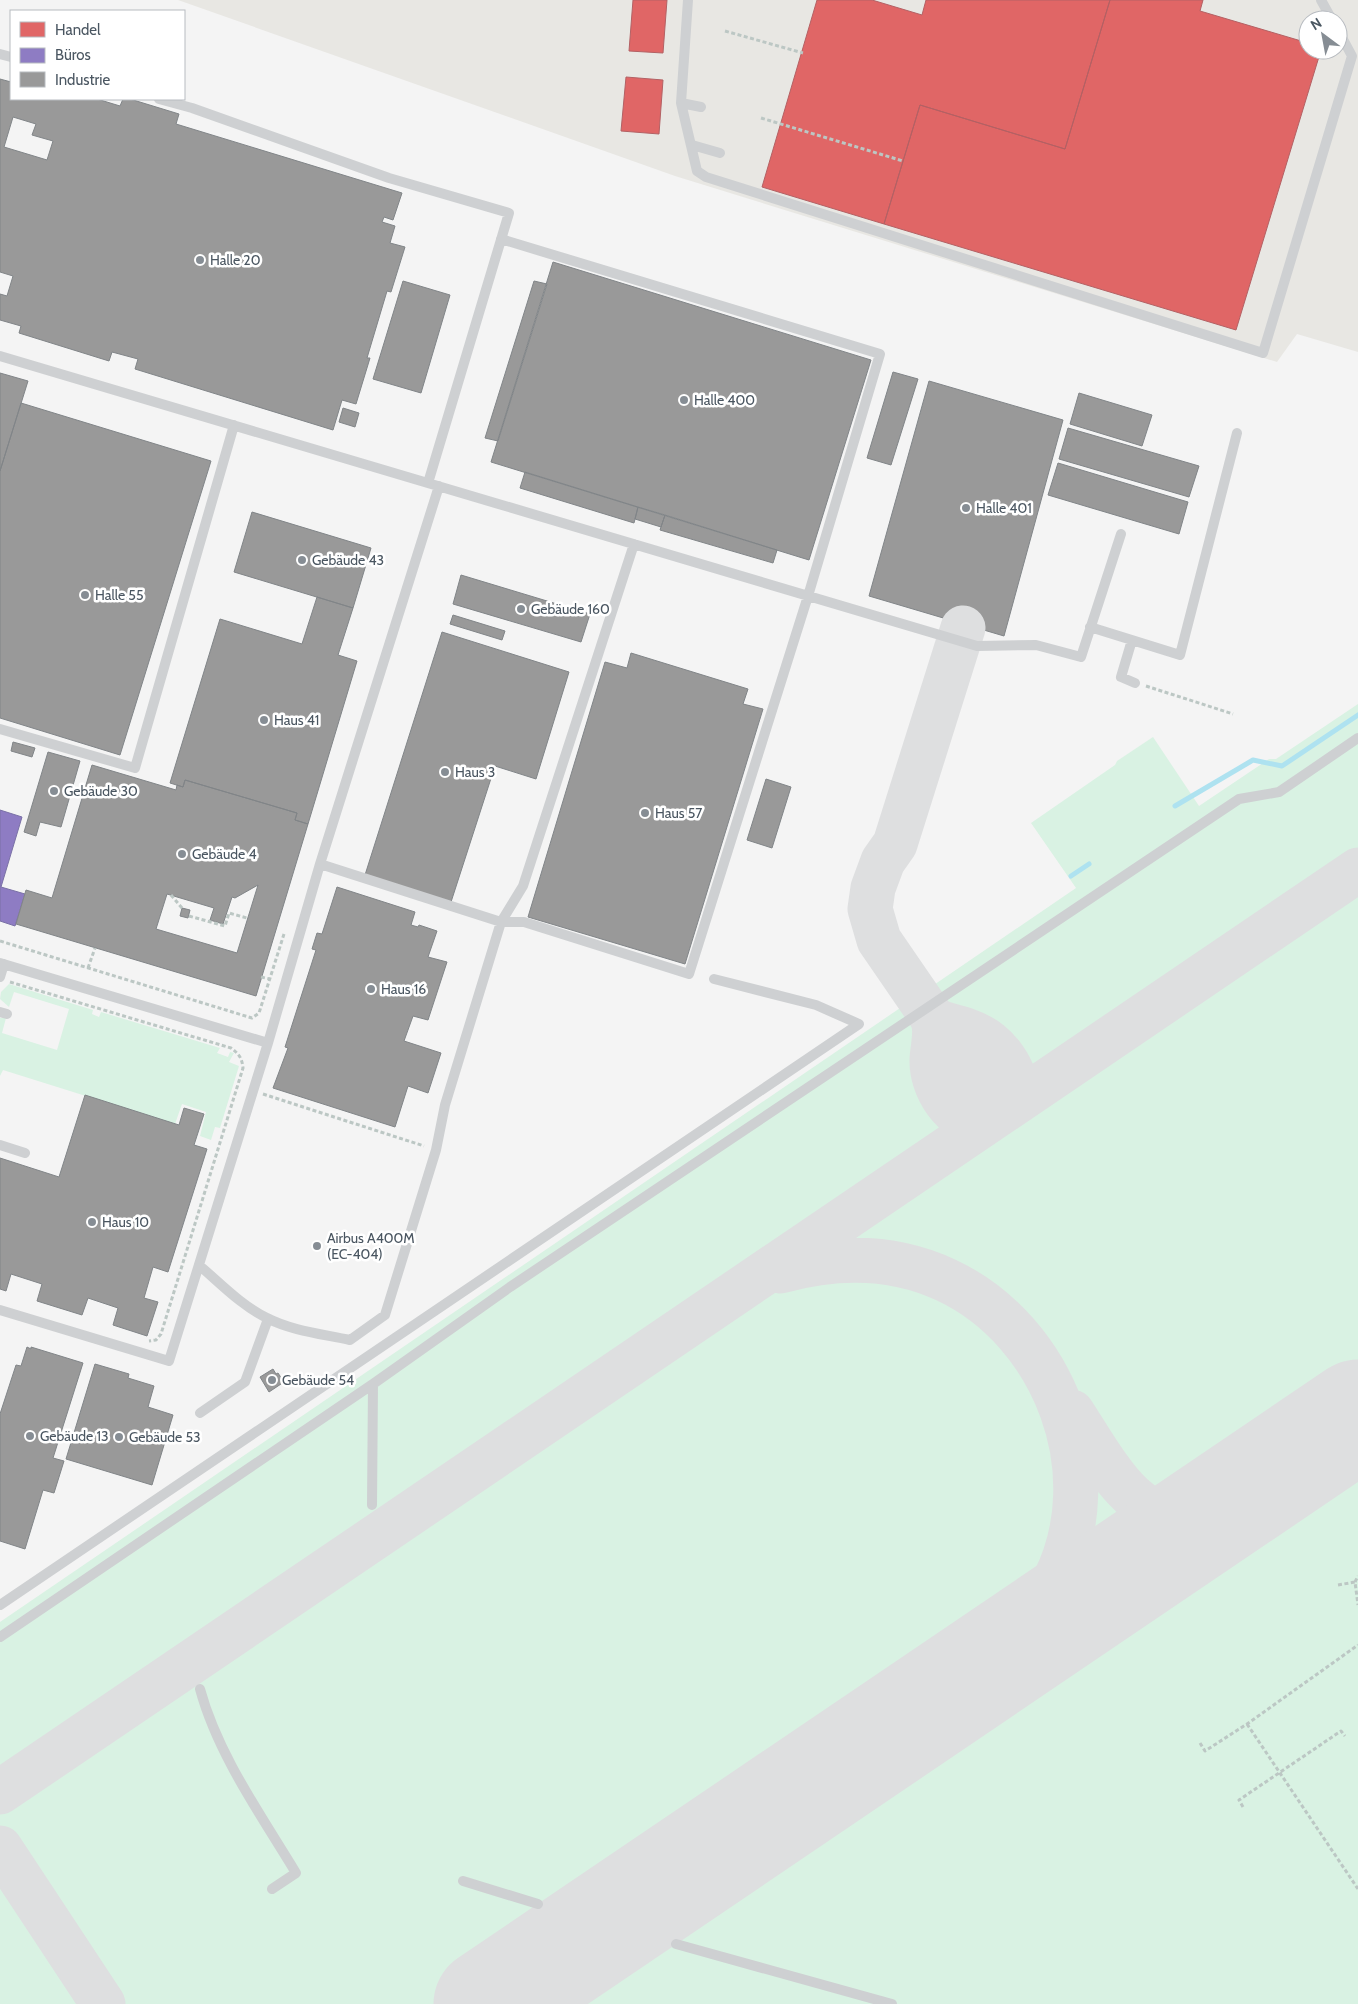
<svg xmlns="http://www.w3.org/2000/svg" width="1358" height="2004" viewBox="0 0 1358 2004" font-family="Cabin,sans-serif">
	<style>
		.commercial { fill: #e8e7e3; fill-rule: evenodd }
		.green { fill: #d9f2e3 }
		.shops { fill: #e06666; stroke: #b36164 }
		.offices { fill: #8e7cc3; stroke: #7a71a6 }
		.industry { fill: #999; stroke: #818588; fill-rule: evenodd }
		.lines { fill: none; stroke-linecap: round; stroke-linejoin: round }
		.stream { stroke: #aee2f0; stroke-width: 5 }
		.taxiway { stroke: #dedfe0; stroke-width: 45 }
		.runway { stroke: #dedfe0; stroke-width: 111 }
		.path { stroke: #bcc7c4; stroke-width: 3; stroke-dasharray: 4 2.5; stroke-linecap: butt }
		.service { stroke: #ced0d2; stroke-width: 10 }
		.poi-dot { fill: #868d94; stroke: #fff; stroke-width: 2 }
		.labels { text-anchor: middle; stroke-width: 5; stroke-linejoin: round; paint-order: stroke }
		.poi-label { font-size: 14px; fill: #4a5661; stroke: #fff; text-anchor: start }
	</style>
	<rect width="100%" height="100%" fill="#f4f4f4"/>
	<path class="commercial" d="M178 0H1358V352L1297 334 1277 362 675 176ZM1308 20H1338V50H1308Z"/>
	<path class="green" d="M1358 704V2004H0V1622L1076 888 1031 823 1115 765 1117 761 1153 737 1199 806 1269 759H1276Z
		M9 984 93 1010 92 1014 99 1017 101 1012 220 1048 217 1053 228 1057 230 1052 234 1053 229 1062 239 1066 220 1128 215 1127 211 1140 200 1136 206 1112 182 1104 175 1124 3 1070 0 1076V1018H6L2 1033 57 1050 69 1009 14 992 9 1007 0 999 1 992Z"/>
	<path class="shops" d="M633 0H667L663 53 629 51Z
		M817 0H872L922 15 926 0H1110L1065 149 920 105 884 224 762 187Z
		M1110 0H1203L1200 11 1308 43V50H1321L1236 330 884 224 920 105 1065 149Z
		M626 77 663 80 659 134 621 131Z"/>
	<path class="offices" d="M0 810 22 817 1 887 25 894 15 926 0 921Z"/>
	<path class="industry" d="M0 79 11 82V99H97L120 106 123 99H130L179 114 176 124 402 193 393 220 384 217 382 222 395 226 390 243 405 247 391 292 387 291 367 358H370L356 404 342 400 333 430 135 369 138 359 112 352 109 361 19 333 21 326 0 320V294L7 296 13 276 0 272ZM13 117 36 124 32 135 53 141 47 160 4 147Z
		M553 262 871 360 809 560 491 462Z
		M403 281 450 295 421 393 373 379Z
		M534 281 547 284 498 441 485 438Z
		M893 372 918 379 891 465 867 458Z
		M0 373 28 381 0 471Z
		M929 381 1063 420 1004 636 869 596Z
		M1079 393 1152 415 1142 446 1070 424Z
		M21 403 211 461 120 755 0 718V471Z
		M343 408 359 413 355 427 339 422Z
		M1068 428 1199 466 1189 497 1059 459Z
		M1058 463 1188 502 1179 534 1048 495Z
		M525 472 638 507 634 523 520 488Z
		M638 507 665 515 661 527 635 519Z
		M252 512 371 548 353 608 234 572Z
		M665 515 777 550 773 563 660 530Z
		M461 575 590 614 581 642 453 604Z
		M317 597 353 608 338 655 357 661 308 824 295 820 297 813 185 780 183 787 170 783 220 619 302 644Z
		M453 615 505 631 502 640 450 624Z
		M442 632 569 672 536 779 495 766 451 902 365 875Z
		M631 653 748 689 743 704 763 709 685 964 528 917 605 662 627 668Z
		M13 742 35 748 32 757 11 751Z
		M48 752 80 761 61 827 40 822 36 836 24 832Z
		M92 765 176 790 177 785 183 787 185 780 297 813 295 820 308 824 256 996 16 924 26 890 52 898ZM258 885 237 953 156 929 167 894 214 908 210 920 223 924 232 897 235 898Z
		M766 779 791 787 772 848 747 840Z
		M337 887 415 912 411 925 418 927 419 925 437 931 428 957 447 962 428 1020 413 1016 404 1041 441 1053 428 1093 408 1086 395 1127 273 1088 288 1048 285 1047 316 950 312 949 317 933 322 934Z
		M182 908 190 910 188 918 180 916Z
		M85 1095 179 1125 184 1108 204 1114 194 1145 207 1149 168 1272 153 1267 144 1298 158 1302 147 1336 113 1325 118 1308 88 1298 82 1315 37 1301 42 1284 11 1274 6 1291 0 1289V1158L59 1177Z
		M27 1347 31 1349V1347L83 1363 53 1458 64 1461 54 1493 43 1490 25 1549 0 1541V1414L16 1365 21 1366Z
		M95 1364 129 1374 128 1378 154 1386 148 1407 173 1415 152 1485 66 1459Z
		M273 1369 276 1374 278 1373 284 1382 269 1392 260 1377Z"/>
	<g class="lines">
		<path class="stream" d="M1175 806 1253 760 1282 766 1358 715
			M1071 876 1089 864"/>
		<path class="taxiway" d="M963 628 895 844 883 861 873 888 870 909 879 940 982 1090 1005 1101 1018 1100
			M932 1018C944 1026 955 1026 968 1031 997 1041 1021 1072 1015 1102
			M933 1020C937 1033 933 1045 932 1059 931 1088 953 1122 983 1124
			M780 1271C835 1256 893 1255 946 1280 1055 1331 1109 1473 1054 1582 1034 1623 1001 1651 967 1680
			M1072 1412C1097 1449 1130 1519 1181 1517 1198 1517 1216 1507 1232 1500
			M0 1792 1358 870
			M0 1848 103 2004"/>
		<path class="runway" d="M489 2004 1358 1415"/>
		<path class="path" d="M725 31 803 53
			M761 118 903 161
			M1146 686 1233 714
			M171 895 182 908
			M189 916 225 926 229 913 247 918
			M0 941 252 1018 259 1013 284 934
			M88 968 95 948
			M261 977 270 979
			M10 982 231 1048C239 1054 242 1058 243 1068L161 1334 156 1340 149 1341
			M263 1094 424 1146
			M1355 1582 1358 1576
			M1338 1585 1355 1582 1358 1605
			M1247 1724 1358 1889
			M1200 1743 1205 1751 1247 1724 1358 1645
			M1243 1807 1239 1800 1341 1731 1345 1736"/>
		<path class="service" d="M688 0 681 103 697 171 706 177 1263 353 1352 56 1338 30
			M1321 0 1332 20
			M0 54 11 57
			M159 99 192 108 389 178 509 213 428 483
			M681 103 701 107
			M692 145 720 153
			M0 356 977 646 1036 645 1081 657 1121 534
			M1090 627 1180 655 1237 433
			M1132 640 1121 677 1135 683
			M0 729 135 768 234 425
			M320 864 501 922H524L689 974 808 596 880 354 501 239
			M0 963 268 1043
			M0 977 4 964
			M0 1012 7 1014
			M0 1145 25 1153
			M200 1266C221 1284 242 1306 267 1318 292 1331 323 1334 350 1340L385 1315 436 1150 445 1105 501 922 523 886 634 544
			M0 1310 169 1361 268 1043 320 864 439 486
			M200 1413 245 1382 268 1319
			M372 1505 373 1384
			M0 1605 859 1024 816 1005 714 979
			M0 1637 373 1384 510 1287 1239 799 1279 792 1358 738
			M200 1689C218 1755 261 1815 296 1873L272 1889
			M463 1881 538 1904
			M676 1944 892 2004"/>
	</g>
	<g class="poi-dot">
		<circle cx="200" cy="260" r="5"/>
		<circle cx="684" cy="400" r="5"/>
		<circle cx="966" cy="508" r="5"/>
		<circle cx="302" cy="560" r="5"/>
		<circle cx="85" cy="595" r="5"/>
		<circle cx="521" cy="609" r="5"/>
		<circle cx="264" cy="720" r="5"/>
		<circle cx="445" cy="772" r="5"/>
		<circle cx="54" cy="791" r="5"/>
		<circle cx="645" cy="813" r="5"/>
		<circle cx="182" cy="854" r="5"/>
		<circle cx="371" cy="989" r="5"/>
		<circle cx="92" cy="1222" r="5"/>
		<circle cx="317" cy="1246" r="5"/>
		<circle cx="272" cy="1380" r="5"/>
		<circle cx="30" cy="1436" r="5"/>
		<circle cx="119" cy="1437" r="5"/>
	</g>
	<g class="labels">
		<g class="poi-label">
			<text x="210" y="265">Halle 20</text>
			<text x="694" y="405">Halle 400</text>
			<text x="976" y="513">Halle 401</text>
			<text x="312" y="565">Gebäude 43</text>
			<text x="95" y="600">Halle 55</text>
			<text x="531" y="614">Gebäude 160</text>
			<text x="274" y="725">Haus 41</text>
			<text x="455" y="777">Haus 3</text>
			<text x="64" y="796">Gebäude 30</text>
			<text x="655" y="818">Haus 57</text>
			<text x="192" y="859">Gebäude 4</text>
			<text x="381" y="994">Haus 16</text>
			<text x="102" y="1227">Haus 10</text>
			<text x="327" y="1243">Airbus A400M<tspan x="327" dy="16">(EC-404)</tspan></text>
			<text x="282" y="1385">Gebäude 54</text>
			<text x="40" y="1441">Gebäude 13</text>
			<text x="129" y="1442">Gebäude 53</text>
		</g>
	</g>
	<rect x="10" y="10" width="175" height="90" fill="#ffffff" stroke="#b7bbc0"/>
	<rect x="20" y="22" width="25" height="15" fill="#e06666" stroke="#b7bbc0"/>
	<text x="55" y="35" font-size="15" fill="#4a5661">Handel</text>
	<rect x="20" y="48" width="25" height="15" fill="#8e7cc3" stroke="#b7bbc0"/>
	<text x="55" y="60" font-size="15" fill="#4a5661">Büros</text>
	<rect x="20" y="72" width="25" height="15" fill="#999999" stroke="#b7bbc0"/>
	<text x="55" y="85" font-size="15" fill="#4a5661">Industrie</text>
	<g transform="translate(1323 35) rotate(328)"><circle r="24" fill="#ffffff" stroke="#b7bbc0"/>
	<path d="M0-4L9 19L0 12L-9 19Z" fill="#868d94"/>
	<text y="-8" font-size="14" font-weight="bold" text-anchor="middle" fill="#4a5661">N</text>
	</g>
</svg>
